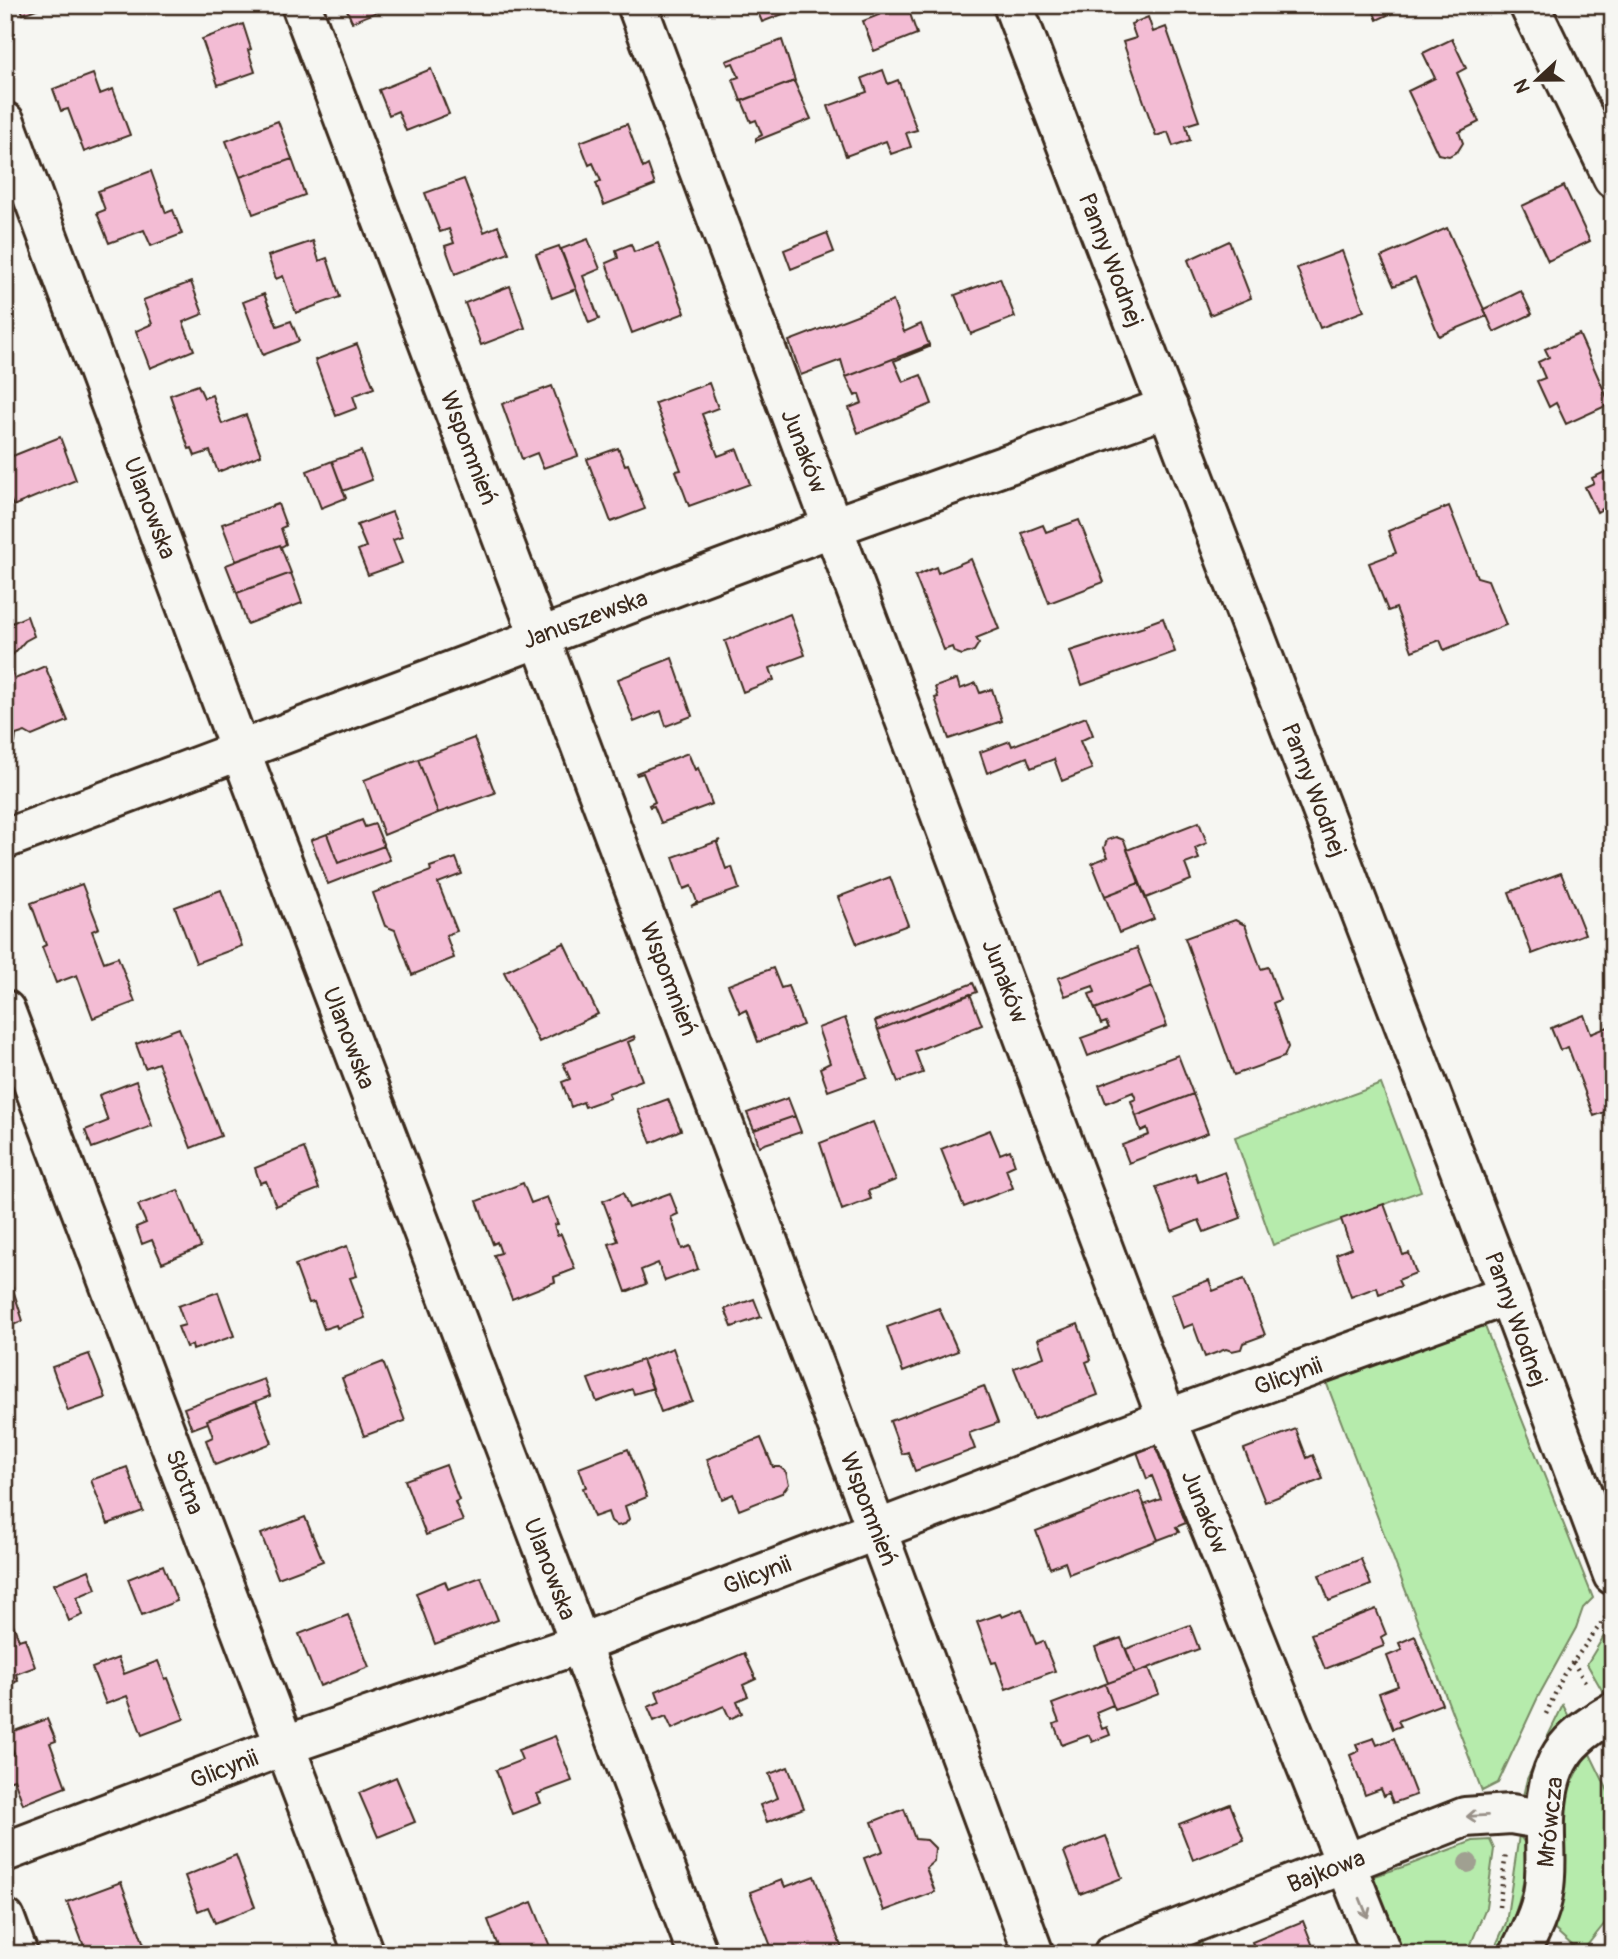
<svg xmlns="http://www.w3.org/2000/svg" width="1618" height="1959" viewBox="0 0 1618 1959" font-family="Pangolin,sans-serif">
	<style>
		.green { fill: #b6ebac; stroke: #788a65; stroke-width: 2 }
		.building { fill: #f3bcd4; stroke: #3b2a1e; stroke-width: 2 }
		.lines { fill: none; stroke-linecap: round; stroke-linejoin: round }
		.minor-casing { stroke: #3b2a1e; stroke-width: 44 }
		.path { stroke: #3b2a1e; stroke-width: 4.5; stroke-dasharray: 2 5; stroke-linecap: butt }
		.minor { stroke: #f6f6f2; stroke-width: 38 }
		.tree { fill: #a0a091 }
		.oneway { stroke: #989088 }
		.labels { text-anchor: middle; stroke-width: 5; stroke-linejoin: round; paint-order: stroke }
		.street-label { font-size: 24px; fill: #3b2a1e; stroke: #f6f6f2 }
	</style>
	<rect width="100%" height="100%" fill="#f6f6f2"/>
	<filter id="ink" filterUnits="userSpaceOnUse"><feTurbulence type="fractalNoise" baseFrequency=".0143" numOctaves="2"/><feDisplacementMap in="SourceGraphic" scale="14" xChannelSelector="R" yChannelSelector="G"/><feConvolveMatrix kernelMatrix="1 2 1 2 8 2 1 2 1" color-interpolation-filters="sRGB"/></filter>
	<g filter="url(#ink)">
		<path class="green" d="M1381 1084 1421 1191 1273 1245 1235 1137Z
			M1482 1319 1593 1598 1583 1608 1576 1628 1538 1697 1498 1783 1482 1791 1325 1379Z
			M1610 1626 1613 1635V1679L1603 1692 1587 1664Z
			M1563 1705 1569 1717 1556 1728 1544 1745 1523 1796 1527 1779Z
			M1590 1754 1613 1801V1913L1581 1953 1555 1930 1554 1917 1563 1853 1566 1795 1584 1759Z
			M1519 1835 1527 1846C1525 1889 1517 1917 1496 1954H1492L1506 1923Z
			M1490 1840 1494 1849 1486 1907 1467 1954H1399L1364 1879 1406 1866 1473 1841Z
			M1200 1939 1206 1954H1161Z"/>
		<path class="building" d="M20 5H47L23 14Z
			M345 5H394L352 22Z
			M770 5H807L762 22 757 10Z
			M904 5H907L917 34 874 51 863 21Z
			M1371 5H1409L1377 20Z
			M1148 17 1153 32 1166 27 1199 121 1186 125 1190 140 1173 146 1168 132 1156 136 1123 42 1136 38 1131 24Z
			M243 24 251 49 248 50 255 72 218 85 202 39Z
			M1452 39 1466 68 1457 73 1479 122 1459 132 1463 143 1458 151 1449 156 1438 154 1408 91 1435 78 1423 53Z
			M782 40 795 81 741 101 733 79 739 77 733 63 728 65 726 61Z
			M431 69 449 114 406 131 398 111 389 115 379 90Z
			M883 70 888 84 898 80 917 130 906 133 911 147 891 154 886 141 846 156 828 106 867 92 862 78Z
			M93 74 100 94 113 89 130 135 84 152 68 109 61 111 53 89Z
			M794 81 811 119 756 141V138L762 135 756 120 751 122 742 101Z
			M278 121 292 159 240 177 226 141Z
			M627 124 643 168 648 165 655 185 604 205 596 183 601 181 593 163 589 165 580 142Z
			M292 159 305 195 253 214 240 177Z
			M151 171 166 213 173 210 182 234 151 246 144 230 109 243 97 213 105 210 98 191Z
			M464 179 484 232 498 226 509 253 455 274 445 246 454 243 449 229 440 232 425 193Z
			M1564 186 1590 241 1548 261 1522 206Z
			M1447 228 1487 316 1439 336 1415 277 1394 286 1381 257Z
			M827 233 834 252 791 269 784 250Z
			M588 239 600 269 583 276 599 319 589 323 561 249Z
			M313 241 319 261 327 258 340 297 296 313 283 276 276 279 268 256Z
			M1229 241 1251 298 1210 315 1188 260Z
			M658 243 685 313 632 333 606 263 618 258 616 250 631 244 634 252Z
			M559 246 576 289 552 298 536 254Z
			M1342 251 1364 311 1320 328 1297 268Z
			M1000 278 1015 317 971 334 955 295Z
			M191 282 203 314 183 322 194 350 150 368 136 331 152 324 143 300Z
			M510 286 525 328 481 345 465 303Z
			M1521 291 1532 314 1494 332 1484 309Z
			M264 294 277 326 291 321 299 341 263 355 243 302Z
			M893 301 904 332 921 324 929 345 846 377 841 360 801 375 789 341Z
			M1579 334 1610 404 1566 424 1556 403 1549 407 1537 381 1545 378 1538 362 1549 357 1545 349Z
			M357 344 374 388 353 396 357 408 336 416 315 360Z
			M929 345V347L894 361 903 382 921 375 932 404 858 433 849 408 862 403 859 394 855 396 846 377Z
			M709 383 718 408 702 414 718 456 737 449 750 484 689 506 676 471 681 470 655 403Z
			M198 385 204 398 212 395 222 424 246 415 261 455 218 472 210 451 195 456 192 448 189 449 170 395Z
			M552 386 578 456 543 468 537 453 522 459 502 404Z
			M60 437 76 480 13 506 5 487V459Z
			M618 448 625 465 628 464 645 509 611 522 587 459Z
			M361 451 372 480 343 491 332 461Z
			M332 461 346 498 321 508 307 471Z
			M1613 468V521L1606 507 1597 512 1585 487 1594 483 1592 478Z
			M278 504 286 526 281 528 286 544 281 547 280 545 236 561 222 524Z
			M1449 506 1477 577 1488 580 1506 625 1444 650 1440 640 1412 651 1396 608 1388 611 1369 563 1396 553 1388 531Z
			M392 512 402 537 393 540 402 563 368 575 358 550 366 547 357 525Z
			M1079 520 1104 582 1049 603 1022 533 1043 525 1046 532Z
			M280 545 291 573 237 593 226 565Z
			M971 559 999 629 976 638 979 643 974 651 962 655 954 652 952 647 944 650 915 576 936 567 938 573Z
			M291 573 302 603 247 624 237 593Z
			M790 614 805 655 770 668 774 680 743 692 725 641Z
			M27 616 34 636 25 641 8 660 15 679 45 666 68 721 32 736 25 732 16 735 15 743 5 747V626Z
			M1163 618 1175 652 1082 685 1070 651 1144 627V625Z
			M672 658 692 716 666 726 661 711 634 722 618 679Z
			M957 679 960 689 976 683 980 693 992 689 1002 721 949 739 935 698 938 697 935 687Z
			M1613 709V725L1607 711Z
			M1086 717 1093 735 1080 741 1092 769 1062 781 1054 759 1031 768 1027 757 987 773 980 752 1010 741 1012 746Z
			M474 738 495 793 438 813 418 759Z
			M688 753 695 770 698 768 712 804 661 823 654 806 650 807 649 805 655 802 643 773 637 775 636 773Z
			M418 759 438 813 384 835 364 780Z
			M362 820 365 827 375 824 384 846 338 863 327 834Z
			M1199 822 1207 843 1195 848 1199 859 1185 864 1191 880 1146 898 1127 850Z
			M327 834 338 863 384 846 390 860 328 884 311 840Z
			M1116 837 1124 840 1139 883 1105 896 1092 863 1108 857 1104 848 1107 840Z
			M721 840 717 843 726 869 732 867 739 889 691 906 697 902 691 886 684 889 673 857Z
			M456 858 462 874 438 883 457 931 446 935 454 958 412 975 395 930 385 926 373 893 431 871 430 867Z
			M1561 873 1585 934 1532 954 1509 892Z
			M890 877 908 925 857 944 838 897Z
			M1139 883 1154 919 1119 933 1105 896Z
			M82 884 99 928 92 931 104 962 118 957 135 1002 93 1018 77 975 56 983 42 947 46 945 31 903Z
			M221 890 242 946 196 963 175 907Z
			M1235 920 1245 925 1261 969 1268 967 1280 1000 1273 1003 1288 1047 1284 1057 1234 1075 1185 938Z
			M564 943 598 1014 539 1042 504 972Z
			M1137 948 1152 987 1095 1009 1089 994 1095 992 1093 986 1065 996 1058 978Z
			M773 968 781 988 788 986 803 1025 758 1042 746 1010 740 1013 728 985Z
			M973 983 977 992 878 1030 875 1021Z
			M1152 987 1167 1026 1088 1056 1081 1038 1109 1028 1106 1022 1101 1024 1095 1009Z
			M970 994 982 1025 915 1051 923 1073 898 1082 878 1030Z
			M1584 1015 1591 1034 1613 1025V1109L1594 1116 1568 1047 1560 1050 1551 1028Z
			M845 1018 867 1077 828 1091 820 1068 830 1063 818 1028Z
			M179 1028 221 1136 191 1148 158 1063 145 1068 136 1044Z
			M634 1036 635 1039 628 1042 642 1080 608 1093 610 1098 585 1107 583 1102 571 1107 562 1082 570 1079 563 1063Z
			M1178 1055 1193 1094 1136 1116 1131 1101 1136 1099 1133 1092 1106 1103 1099 1085Z
			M136 1081 152 1126 92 1148 85 1130 108 1121 99 1095Z
			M1193 1094 1208 1133 1129 1163 1122 1145 1149 1135 1147 1128 1141 1131 1136 1116Z
			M788 1098 795 1116 754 1130 747 1113Z
			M668 1099 681 1130 651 1143 638 1110Z
			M795 1116 801 1132 759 1146 754 1130Z
			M873 1122 896 1180 868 1191 871 1199 842 1210 820 1143Z
			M990 1130 1000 1154 1010 1150 1015 1165 1006 1169 1013 1188 964 1207 941 1149Z
			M304 1148 319 1189 276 1206 266 1181 260 1183 255 1168Z
			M1225 1172 1241 1218 1204 1232 1199 1220 1172 1231 1156 1187 1195 1173 1198 1182Z
			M523 1183 531 1203 547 1197 558 1224 554 1225 557 1235 561 1234 575 1269 554 1277 555 1282 512 1299 494 1255 501 1253 497 1242 493 1244 477 1201Z
			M178 1190 201 1247 162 1263 152 1240 142 1244 136 1227 146 1223 138 1205Z
			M623 1193 629 1208 670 1193 678 1214 671 1217 682 1249 690 1246 698 1269 665 1281 658 1263 641 1270 646 1284 626 1292 609 1244 618 1241 603 1201Z
			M1384 1204 1403 1255 1409 1253 1416 1273 1398 1280 1401 1286 1379 1294 1377 1287 1351 1297 1336 1254 1351 1248 1341 1219Z
			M347 1246 357 1276 350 1278 365 1318 337 1328 336 1325 324 1329 314 1302 309 1303 295 1265Z
			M9 1277 23 1321 5 1328V1278Z
			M1244 1279 1265 1335 1243 1343 1241 1349 1232 1351 1226 1349 1205 1357 1193 1324 1183 1328 1171 1294 1209 1280 1213 1291Z
			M218 1292 234 1336 193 1350 192 1345 186 1347 178 1327 185 1325 178 1306Z
			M754 1299 761 1317 732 1327 725 1309Z
			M939 1308 958 1351 903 1372 887 1327Z
			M1078 1324 1091 1360 1086 1362 1098 1395 1034 1419 1014 1368 1044 1357 1038 1339Z
			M673 1348 692 1401 661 1412 642 1360Z
			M89 1354 106 1398 68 1411 52 1367Z
			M642 1360 653 1388 634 1394 632 1389 597 1402 588 1379Z
			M383 1362 405 1421 364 1436 342 1378Z
			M264 1379 270 1396 207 1420 208 1423 192 1429 184 1408Z
			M984 1386 998 1423 969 1433 975 1449 915 1471 908 1452 902 1454 890 1421Z
			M256 1401 272 1443 215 1465 206 1440 213 1437 207 1420Z
			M1296 1429 1307 1458 1313 1455 1323 1479 1265 1502 1244 1449Z
			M761 1438 773 1467H780L786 1472 789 1484 782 1493 739 1510 733 1494 722 1499 707 1459Z
			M1154 1442 1186 1523 1176 1527 1179 1532 1158 1540 1144 1505 1161 1499 1152 1476 1147 1479 1136 1449Z
			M628 1449 647 1497 625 1506 629 1519 625 1524 617 1526 611 1521 608 1512 594 1517 583 1488 586 1487 579 1468Z
			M446 1465 459 1500 455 1502 463 1521 426 1535 405 1480Z
			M127 1467 143 1511 108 1524 91 1480Z
			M1139 1491 1158 1540 1069 1574 1065 1562 1050 1568 1036 1531Z
			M305 1517 323 1561 278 1578 261 1534Z
			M1361 1559 1371 1585 1329 1601 1319 1575Z
			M163 1565 177 1601 142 1615 128 1579Z
			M89 1570 96 1589 77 1597 83 1615 69 1621 54 1584Z
			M481 1577 498 1620 435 1644 416 1593 445 1581 448 1589Z
			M1022 1609 1036 1644 1043 1641 1055 1671 1006 1689 996 1662 992 1663 977 1622 1000 1614 1002 1617Z
			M1376 1609 1386 1634 1381 1637 1384 1646 1325 1669 1311 1634Z
			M348 1615 369 1667 320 1686 299 1634Z
			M12 1621 19 1640 25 1638 35 1667 16 1674 18 1681 5 1686V1624Z
			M1190 1625 1199 1649 1135 1673 1126 1649Z
			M1415 1636 1442 1704 1398 1721 1401 1726 1393 1729 1379 1693 1398 1686 1387 1656 1402 1650 1399 1643Z
			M1121 1638 1135 1673 1108 1683 1095 1647Z
			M744 1653 756 1679 743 1685 748 1696 737 1701 742 1713 730 1719 724 1706 672 1729 666 1716 654 1721 648 1707 660 1702 656 1691Z
			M118 1658 124 1674 158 1661 165 1679 168 1678 184 1719 142 1735 127 1696 106 1704 92 1668Z
			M1149 1668 1159 1694 1115 1710 1105 1684Z
			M1105 1684 1113 1705 1096 1712 1102 1729 1107 1727 1110 1735 1092 1742 1089 1735 1062 1745 1054 1724 1059 1722 1052 1704Z
			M47 1719 56 1741 50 1743 66 1787 23 1804 14 1779 5 1782V1768L9 1767 5 1757 14 1753 6 1734Z
			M555 1736 572 1781 537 1794 541 1803 512 1814 496 1770 522 1760 518 1750Z
			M1374 1738 1377 1745 1394 1738 1416 1795 1393 1803 1389 1793 1384 1796 1381 1789 1365 1795 1350 1755 1359 1751 1356 1744Z
			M788 1767 804 1808 767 1822 760 1805 778 1798 769 1774Z
			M396 1777 415 1822 378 1837 359 1793Z
			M1230 1804 1244 1840 1193 1860 1179 1824Z
			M904 1809 915 1839 927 1840 935 1848 934 1861 926 1868 935 1892 884 1911 864 1858 883 1851 872 1822Z
			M1106 1836 1122 1878 1080 1894 1064 1852Z
			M236 1855 255 1907 215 1923 208 1907 198 1911 185 1876Z
			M814 1876 844 1954H774L750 1892 782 1880 785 1887Z
			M121 1882 146 1950 136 1954H87L67 1902Z
			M532 1902 553 1954H501L488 1920Z
			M1303 1921 1316 1954H1257L1252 1942Z"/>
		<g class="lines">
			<g class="minor-casing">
				<path id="minor" d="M301 5 876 1528 1034 1954
					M637 5 1167 1419 1382 1954
					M1013 5 1508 1295 1613 1575
					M1529 5 1613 178
					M5 122 240 750 698 1954
					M5 839 833 527 1168 407
					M5 1010 364 1954
					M5 1852 286 1745 579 1644 1167 1419 1508 1295
					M5 1919 18 1954
					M1113 1954 1465 1817 1511 1814 1545 1820
					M1519 1954C1528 1936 1540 1914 1543 1894 1548 1869 1544 1843 1545 1819 1547 1762 1565 1739 1613 1712"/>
			</g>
			<path class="path" d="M1573 1662 1587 1685
				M1546 1714 1564 1674 1609 1613
				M1499 1907 1506 1853"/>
			<use href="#minor" class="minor"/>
		</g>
		<circle class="tree" cx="1468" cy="1863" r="10"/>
		<defs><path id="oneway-shaft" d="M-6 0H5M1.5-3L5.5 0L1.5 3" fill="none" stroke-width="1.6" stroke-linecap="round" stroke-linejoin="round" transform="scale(1.75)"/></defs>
		<g class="oneway">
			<use href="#oneway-shaft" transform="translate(1477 1816) rotate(177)"/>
			<use href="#oneway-shaft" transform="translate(1364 1908) rotate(68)"/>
		</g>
	</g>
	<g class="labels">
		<g class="street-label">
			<text transform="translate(1111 260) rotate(69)" y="8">Panny Wodnej</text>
			<text transform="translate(469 448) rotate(69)" y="8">Wspomnień</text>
			<text transform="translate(804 451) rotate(69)" y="8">Junaków</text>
			<text transform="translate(150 508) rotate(69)" y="8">Ulanowska</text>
			<text transform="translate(585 619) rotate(-20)" y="8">Januszewska</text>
			<text transform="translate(1314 790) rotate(69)" y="8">Panny Wodnej</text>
			<text transform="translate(669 979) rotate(69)" y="8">Wspomnień</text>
			<text transform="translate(1005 981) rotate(69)" y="8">Junaków</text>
			<text transform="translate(349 1038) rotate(69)" y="8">Ulanowska</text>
			<text transform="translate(1516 1319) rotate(70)" y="8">Panny Wodnej</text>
			<text transform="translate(1288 1376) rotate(-20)" y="8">Glicynii</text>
			<text transform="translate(185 1482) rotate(69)" y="8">Słotna</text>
			<text transform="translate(869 1509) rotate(69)" y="8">Wspomnień</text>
			<text transform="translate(1205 1512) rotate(68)" y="8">Junaków</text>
			<text transform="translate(550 1569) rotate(69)" y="8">Ulanowska</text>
			<text transform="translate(757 1575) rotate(-21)" y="8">Glicynii</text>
			<text transform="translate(224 1769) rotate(-21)" y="8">Glicynii</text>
			<text transform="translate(1550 1822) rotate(-84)" y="8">Mrówcza</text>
			<text transform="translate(1326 1871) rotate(-21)" y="8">Bajkowa</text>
		</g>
	</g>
	<rect width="1618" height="1959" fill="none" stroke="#f6f6f2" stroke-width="28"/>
	<rect x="14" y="14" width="1590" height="1931" fill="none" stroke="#3b2a1e" stroke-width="2.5" filter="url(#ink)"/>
	<g transform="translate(1537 80) rotate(248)" stroke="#f6f6f2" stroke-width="5" paint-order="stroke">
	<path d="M0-5L12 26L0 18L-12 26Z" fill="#3b2a1e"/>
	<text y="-10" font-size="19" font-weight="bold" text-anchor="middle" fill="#3b2a1e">N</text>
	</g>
</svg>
